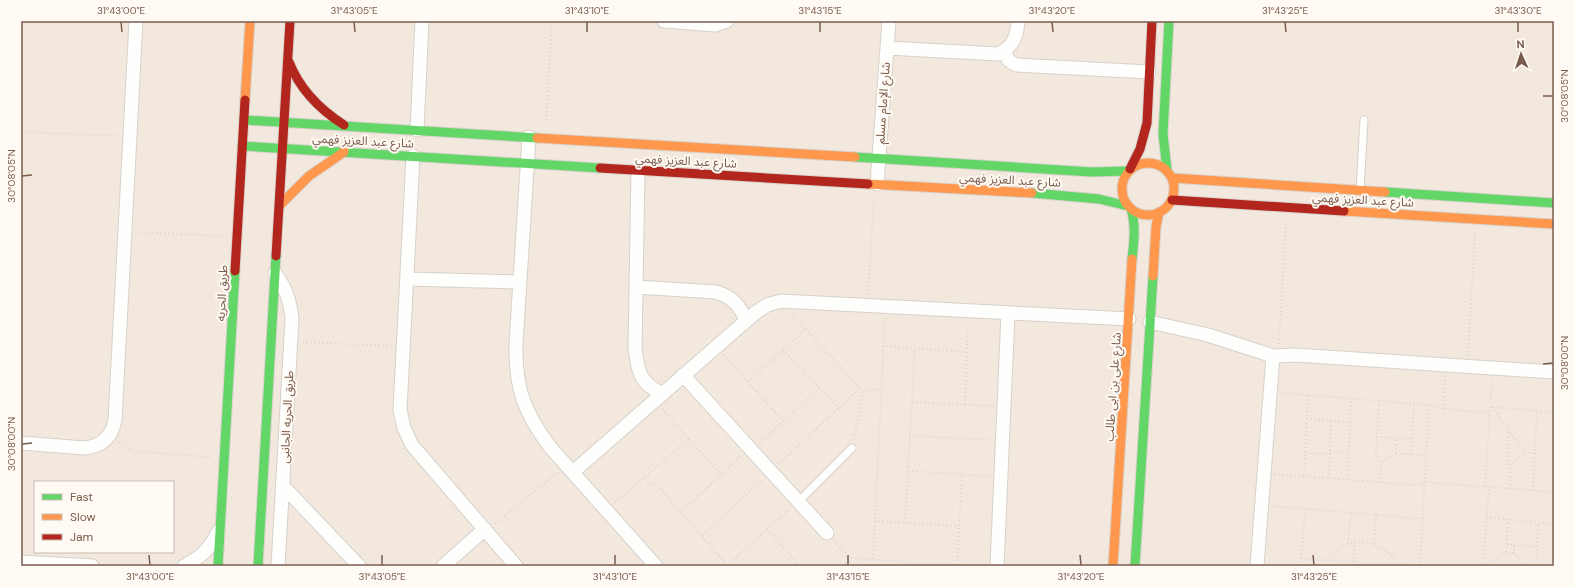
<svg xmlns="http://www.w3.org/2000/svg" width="1575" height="587" viewBox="0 0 1575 587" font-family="'DM Sans','Noto Sans Arabic',sans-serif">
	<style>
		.residential { fill: #f2e8de; fill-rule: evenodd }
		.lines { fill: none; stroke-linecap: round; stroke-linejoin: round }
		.lane-casing { stroke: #d7d1cb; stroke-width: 9 }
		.street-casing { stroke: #d7d1cb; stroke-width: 15 }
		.fast-casing { stroke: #d9d2cb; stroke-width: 11 }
		.slow-casing { stroke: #d9d2cb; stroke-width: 11 }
		.jam-casing { stroke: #d9d2cb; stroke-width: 11 }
		.path { stroke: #dcd5d0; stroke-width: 2; stroke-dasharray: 1 3; stroke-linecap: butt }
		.lane { stroke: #fefefd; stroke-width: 7 }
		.street { stroke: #fefefd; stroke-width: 13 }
		.fast { stroke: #63d668; stroke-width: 9 }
		.slow { stroke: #ff974d; stroke-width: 9 }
		.jam { stroke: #b3261e; stroke-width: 9 }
		.ticks { fill: none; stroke: #7a5c4d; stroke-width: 1.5 }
		.labels { text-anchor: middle; stroke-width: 4; stroke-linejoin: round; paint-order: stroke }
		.street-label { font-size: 12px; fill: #7a5c4d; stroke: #fffaf3 }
		.neatline { fill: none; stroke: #7a5c4d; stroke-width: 1.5 }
		.ticks-label { font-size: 10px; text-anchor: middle; fill: #7a5c4d }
	</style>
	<rect width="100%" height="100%" fill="#f9f5f0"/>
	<path class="residential" d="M21 21H1554V566H21ZM35 482H173V552H35Z"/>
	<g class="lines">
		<g class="lane-casing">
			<path id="lane" d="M1360 190 1364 120
				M798 502 852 448"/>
		</g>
		<g class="street-casing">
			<path id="street" d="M664 21 716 25 727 21
				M887 48 998 54C1013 47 1017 37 1018 21
				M1005 51 1008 60 1016 65 1149 72
				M417 130 422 21
				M529 137 516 344C515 388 524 412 550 447L656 566
				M413 156 400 410 404 428 412 445 516 566
				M638 170 635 349C638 372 640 384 663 394
				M877 184 889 21
				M275 273C286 289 290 300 292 319L278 566
				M407 279 520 282
				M636 287 716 292C732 297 740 305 746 321
				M1150 322 1208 335 1273 356 1296 355 1554 372
				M683 375 827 533
				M21 443 85 448C102 446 112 437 115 420L136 21
				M573 472 755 313 767 305 781 301 1129 319
				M283 486 359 566
				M21 562 92 566
				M184 566C201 557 209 550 218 532
				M443 566 485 529
				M997 566 1008 313
				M1257 566 1273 356"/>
		</g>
		<g class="fast-casing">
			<path id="fast" d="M244 120 537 138
				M242 146 600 168
				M855 157 1092 172 1128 171
				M1167 170 1163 134 1169 21
				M1385 192 1554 203
				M1032 193 1099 199 1128 206
				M1131 209C1136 225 1134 242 1132 259
				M218 566 235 271
				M258 566 276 256
				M1135 566 1153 276"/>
		</g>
		<g class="slow-casing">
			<path id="slow" d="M245 100 250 21
				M537 138 855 157
				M1122 189a26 26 0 1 1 52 0a26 26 0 1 1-52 0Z
				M1172 178 1385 192
				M868 184 1032 193
				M280 205 309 176 344 152V150
				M1344 211 1554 224
				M1153 276 1156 227 1159 212
				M1113 566 1132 259"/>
		</g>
		<g class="jam-casing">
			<path id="jam" d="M289 62C300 90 319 109 344 125
				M600 168 868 184
				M1130 169 1140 149 1147 123 1152 21
				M1172 200 1344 211
				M276 256 290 21
				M235 271 245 100"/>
		</g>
		<path class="path" d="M546 124 552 21
			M21 132 119 136
			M136 232 222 236
			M868 295 874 199
			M792 314 863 392 881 388
			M303 342 392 346
			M1279 344 1286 223
			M883 346 967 352
			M783 350 839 408
			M724 355 783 421
			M1468 356 1475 234
			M748 382 806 329
			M1282 393 1429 405 1443 409 1489 413
			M1379 401 1376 455 1381 464
			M912 402 993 406
			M965 405 968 322
			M1492 407 1525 453H1535
			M1493 407 1554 412
			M662 409 721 475
			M1443 409 1445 376
			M1307 419 1350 422
			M1508 432 1507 465H1510
			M910 436 991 440
			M1377 437 1412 439
			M854 440 863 392
			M119 442 125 448 133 451 209 457
			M760 443 820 388
			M1330 451 1349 453
			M1305 453 1330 454
			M1396 453V439
			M1411 455 1414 404
			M779 464 860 388
			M908 471 989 476
			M1275 474 1415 485 1425 482 1554 492
			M1304 476 1308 395
			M645 477 650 483 658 486 728 566
			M1329 478 1331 421
			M1348 479 1351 399
			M1380 482 1381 464C1394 449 1408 455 1426 456
			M1485 487 1492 379
			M1510 489V465L1525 453
			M1533 490 1537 411
			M615 502 689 439
			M1274 506 1422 519
			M682 512 741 455
			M1487 517 1554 524
			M875 521 959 526
			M905 523 915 348
			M495 524 558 472
			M767 529 800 566
			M702 536 763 479
			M834 541 850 558 965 566
			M1348 543 1351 512
			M1374 543 1376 514
			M1507 545H1514V553H1506L1508 519
			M1514 545 1537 547
			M1514 553 1527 566
			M873 559 885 318
			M1301 559 1422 566
			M1325 561C1347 534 1378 536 1399 564
			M1353 562 1355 542
			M728 565 790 509
			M957 565 962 474
			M842 566 850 558
			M850 566V559
			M1301 566 1305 509
			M1420 566 1429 405
			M1483 566 1489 487
			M1483 566 1506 553
			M1536 566 1538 522"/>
		<use href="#lane" class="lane"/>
		<use href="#street" class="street"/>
		<use href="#fast" class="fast"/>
		<use href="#slow" class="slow"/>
		<use href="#jam" class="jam"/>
	</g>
	<path class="ticks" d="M121 22 122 32M354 22 355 32M587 22V32M820 22V32M1052 22 1053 32M1285 22 1286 32M1518 22V32M1543 96H1553M22 176 32 175M1543 364 1553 363M22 444 32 443M149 555 150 565M382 555V565M615 555V565M848 555V565M1080 555 1081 565M1313 555 1314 565"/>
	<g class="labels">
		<g class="street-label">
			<text transform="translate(883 103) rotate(-86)" y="4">شارع الإمام مسلم</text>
			<text transform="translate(363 141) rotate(3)" y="4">شارع عبد العزيز فهمي</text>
			<text transform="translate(686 161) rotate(3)" y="4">شارع عبد العزيز فهمي</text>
			<text transform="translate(1010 180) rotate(3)" y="4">شارع عبد العزيز فهمي</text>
			<text transform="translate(1363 200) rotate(3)" y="4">شارع عبد العزيز فهمي</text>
			<text transform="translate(222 293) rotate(-87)" y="4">طريق الحريه</text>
			<text transform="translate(1113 387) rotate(-86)" y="4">شارع على بن ابى طالب</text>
			<text transform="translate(287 417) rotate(-87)" y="4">طريق الحريه الجانبى</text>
		</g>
	</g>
	<rect width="1575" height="587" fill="none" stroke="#fffaf3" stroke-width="44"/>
	<rect x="34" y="481" width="140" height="72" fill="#fffaf3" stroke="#cabbb1"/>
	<rect x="42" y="494" width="20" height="6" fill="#63d668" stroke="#cabbb1"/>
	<text x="70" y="501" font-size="12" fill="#7a5c4d">Fast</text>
	<rect x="42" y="514" width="20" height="6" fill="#ff974d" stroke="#cabbb1"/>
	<text x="70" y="521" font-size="12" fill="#7a5c4d">Slow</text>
	<rect x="42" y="534" width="20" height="6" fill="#b3261e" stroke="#cabbb1"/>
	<text x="70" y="541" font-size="12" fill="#7a5c4d">Jam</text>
	<g transform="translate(1521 54) rotate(357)" stroke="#fffaf3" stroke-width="3" paint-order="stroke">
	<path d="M0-3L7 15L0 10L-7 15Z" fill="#7a5c4d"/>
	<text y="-6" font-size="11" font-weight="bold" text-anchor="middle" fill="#7a5c4d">N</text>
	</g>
	<rect x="22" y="22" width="1531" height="543" class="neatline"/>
	<g class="ticks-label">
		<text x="121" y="14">31°43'00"E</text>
		<text x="354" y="14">31°43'05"E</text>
		<text x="587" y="14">31°43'10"E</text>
		<text x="820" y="14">31°43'15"E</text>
		<text x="1052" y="14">31°43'20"E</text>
		<text x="1285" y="14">31°43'25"E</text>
		<text x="1518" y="14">31°43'30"E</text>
		<text transform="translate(1564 96) rotate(-90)" y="4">30°08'05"N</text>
		<text transform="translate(11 176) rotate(-90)" y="4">30°08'05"N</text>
		<text transform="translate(1564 363) rotate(-90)" y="4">30°08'00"N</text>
		<text transform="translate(11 444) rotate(-90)" y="4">30°08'00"N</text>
		<text x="150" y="580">31°43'00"E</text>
		<text x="382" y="580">31°43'05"E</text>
		<text x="615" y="580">31°43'10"E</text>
		<text x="848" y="580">31°43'15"E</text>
		<text x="1081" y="580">31°43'20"E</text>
		<text x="1314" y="580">31°43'25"E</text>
	</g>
</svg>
